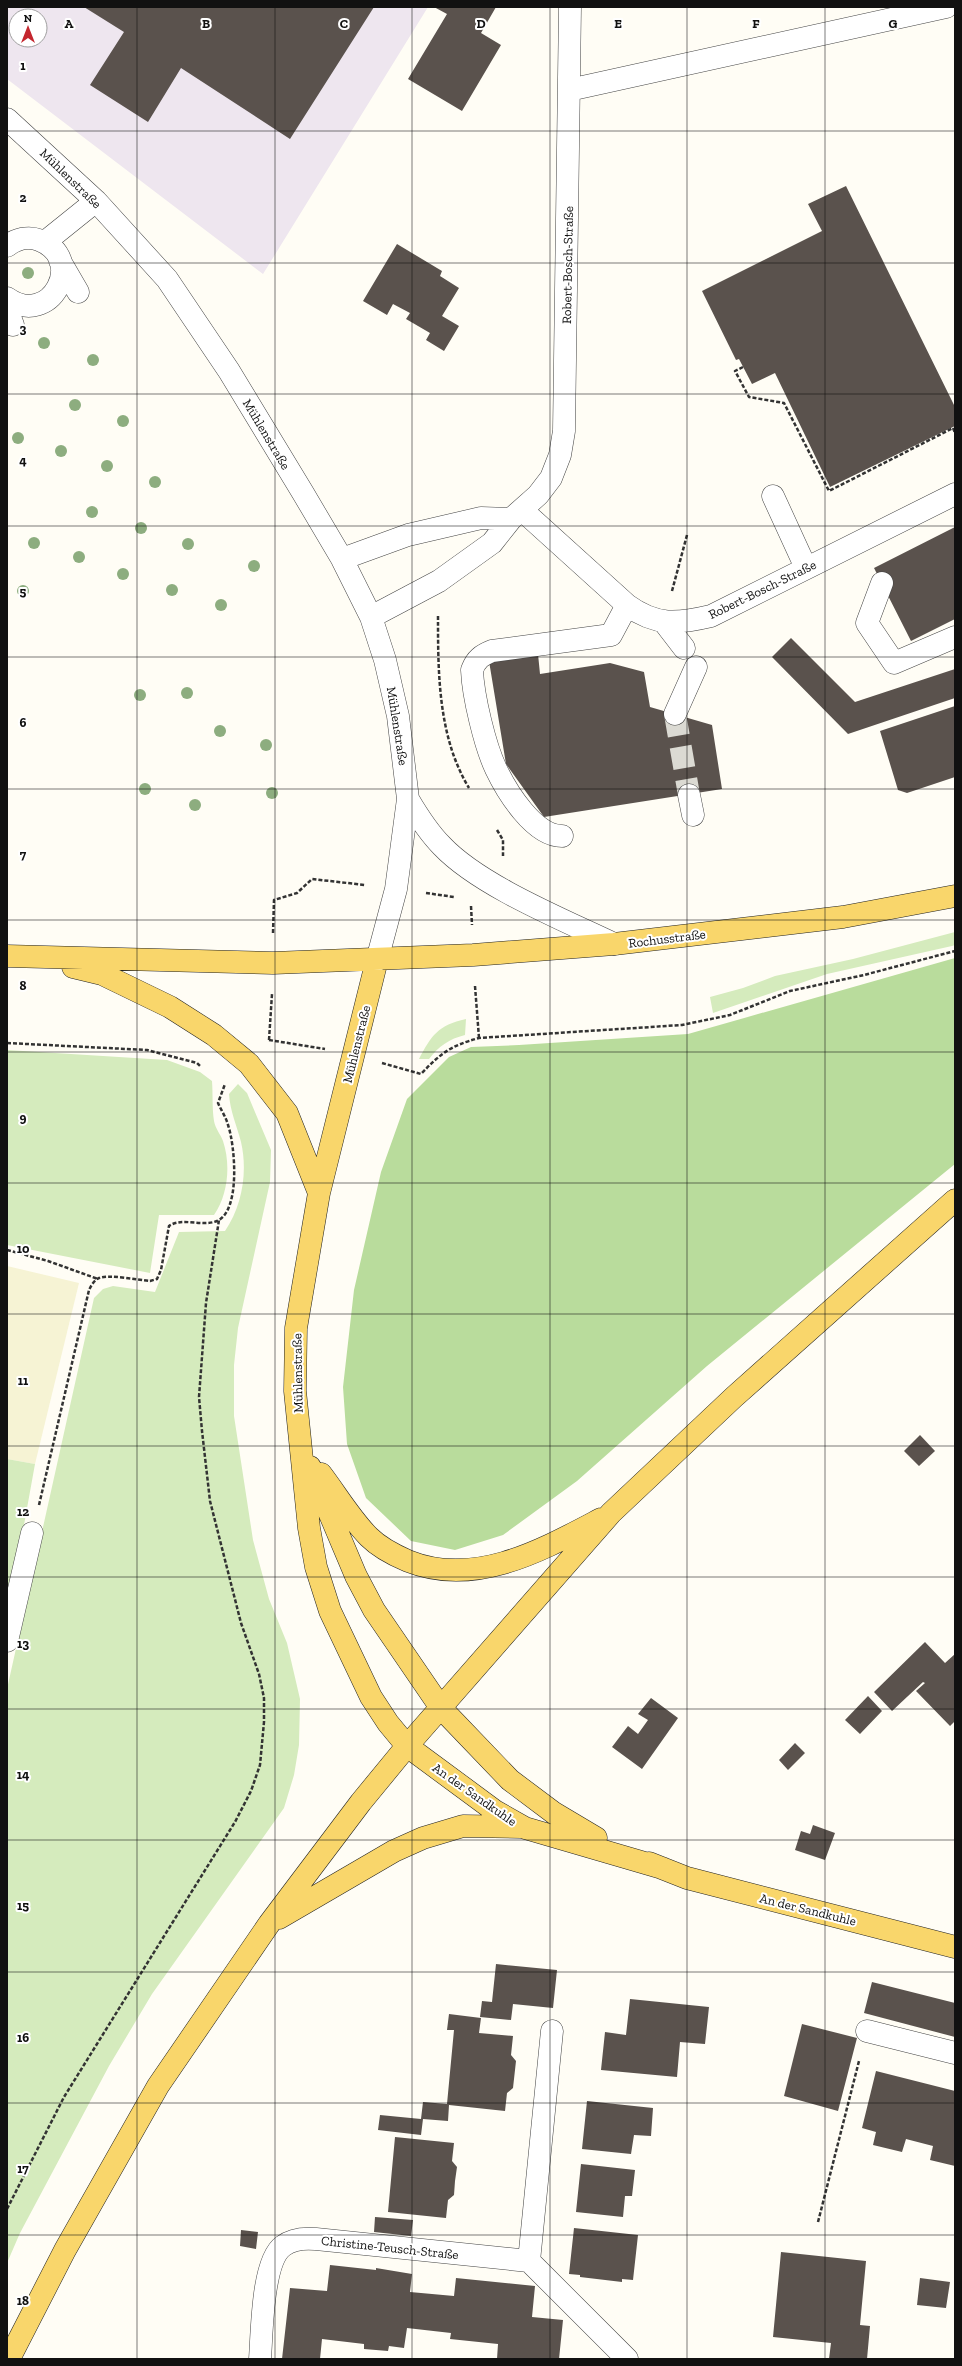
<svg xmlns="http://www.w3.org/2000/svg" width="962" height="2366" viewBox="0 0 962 2366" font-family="'Zilla Slab',serif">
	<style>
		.industrial { fill: #eee6ef; fill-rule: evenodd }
		.farmland { fill: #f6f3d4 }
		.green { fill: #d5ebbd }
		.forest { fill: #b9dc9c }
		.building { fill: #5a524d }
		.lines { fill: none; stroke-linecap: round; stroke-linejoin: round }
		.minor-tunnel { stroke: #dbdad3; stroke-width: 22; stroke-dasharray: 22 11; stroke-linecap: butt }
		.minor-casing { stroke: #444; stroke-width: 23 }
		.major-casing { stroke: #222; stroke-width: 23 }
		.path { stroke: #333; stroke-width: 2.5; stroke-dasharray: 4 2; stroke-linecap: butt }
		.minor { stroke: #fff; stroke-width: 22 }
		.major { stroke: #f9d66b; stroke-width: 22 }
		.tree { fill: #8dad7f }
		.grid { fill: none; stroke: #111; stroke-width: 1; stroke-opacity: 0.55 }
		.labels { text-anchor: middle; stroke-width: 4; stroke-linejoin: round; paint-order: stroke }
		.street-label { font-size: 13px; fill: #111; stroke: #fff }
		.grid-label { font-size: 13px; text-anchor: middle; font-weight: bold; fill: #111; stroke: #fff; stroke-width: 4; stroke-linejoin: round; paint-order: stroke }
	</style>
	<rect width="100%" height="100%" fill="#fffdf5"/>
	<path class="industrial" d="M7 7H428L263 274 7 79ZM16 16H40V40H16Z"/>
	<path class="farmland" d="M7 1266 79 1283 35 1464 7 1459Z"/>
	<path class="green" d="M955 932V945L952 946 827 974 713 1013 710 997 743 988 775 976 853 959Z
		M466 1019 465 1035C449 1039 439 1046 429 1059H419C431 1036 438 1025 466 1019Z
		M7 1050 167 1060 200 1072 212 1081C213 1094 212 1108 214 1121 215 1128 221 1135 223 1141 231 1165 228 1195 214 1215H159L150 1273 7 1245Z
		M238 1084 247 1093 271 1150 270 1182 238 1328 234 1365V1416L253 1540 269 1599 287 1643 300 1699 299 1745 294 1775 284 1808 152 1994 109 2066 20 2233 7 2263V1689L94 1298 103 1289 113 1286 155 1292 179 1232 225 1231C242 1206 248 1172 241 1142 237 1126 230 1111 229 1094Z
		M7 1459 35 1464 7 1619Z"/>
	<path class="forest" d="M955 958V1164L707 1366 577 1481 503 1535 455 1550 411 1541 366 1498 347 1444 343 1387 354 1290 381 1172 407 1099 449 1057 471 1047 519 1045 688 1034Z"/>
	<path class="building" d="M84 7H374L290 139 181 68 148 122 90 85 124 32Z
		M434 7H496L481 33 501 45 462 111 408 79 447 14Z
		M846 186 955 407V426L830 487 775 373 752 384 739 359 736 360 702 291 822 231 808 204Z
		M397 244 442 271 440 276 459 288 442 316 459 326 444 351 426 340 430 333 406 319 410 313 393 304 387 315 363 301Z
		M955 527V619L911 641 874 568Z
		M791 638 855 702 955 669V698L848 734 772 657Z
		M538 654 540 674 610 663 644 672 650 707 712 725 722 789 544 817 506 764 489 661Z
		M955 706V777L907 793 898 790 880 731Z
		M920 1435 935 1451 919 1466 904 1451Z
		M925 1642 945 1663 955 1654V1721L950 1726 916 1691 925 1683 923 1682 892 1711 874 1692Z
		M868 1696 882 1711 860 1734 845 1720Z
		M651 1698 678 1718 642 1769 612 1747 628 1726 638 1734 648 1720 638 1714Z
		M795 1743 805 1753 788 1770 779 1760Z
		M813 1825 835 1833 825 1860 795 1850 801 1831 810 1834Z
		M496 1964 557 1970 553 2008 513 2004 511 2020 480 2017 482 2001 492 2002Z
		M872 1982 955 2003V2037L864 2013Z
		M630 1999 709 2007 705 2044 680 2042 677 2077 601 2070 605 2032 626 2035Z
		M449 2014 481 2018 479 2033 513 2036 511 2055 516 2061 513 2088 507 2093 505 2111 449 2105 448 2121 423 2119 421 2135 378 2130 380 2115 421 2119 423 2102 447 2104 454 2030H447Z
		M802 2024 857 2038 838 2111 784 2096Z
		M876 2071 955 2091V2166L930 2160 933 2146 906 2139 902 2152 873 2145 876 2132 862 2128Z
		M587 2101 653 2108 651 2136 634 2135 631 2154 582 2149Z
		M395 2137 454 2143 452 2161 457 2167 455 2181 454 2195 448 2200 446 2218 388 2212Z
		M581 2164 635 2170 632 2196H625L623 2217 576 2212Z
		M375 2217 413 2220 411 2236 374 2232Z
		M574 2228 638 2235 633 2280 622 2279V2282L580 2277V2275L569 2274Z
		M241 2230 258 2232 256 2249 240 2246Z
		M781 2252 866 2261 860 2325 870 2326 867 2359H829L831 2343 773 2337Z
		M330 2265 376 2270V2268L412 2274 410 2292 454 2296 456 2278 535 2286 532 2317 563 2320 559 2359H497L498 2344 450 2339 451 2333 407 2328 404 2348 389 2346 388 2351 364 2349V2344L322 2339 320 2359H282L290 2288 327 2291Z
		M920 2278 950 2282 946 2308 917 2305Z"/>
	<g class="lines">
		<path class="minor-tunnel" d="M675 714 689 795"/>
		<g class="minor-casing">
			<path id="minor" d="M569 90 946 7
				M7 119 96 201 167 279 229 371 303 493 342 559 371 617 385 660 398 716 408 799 396 889 377 960
				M45 242 96 201
				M7 246C16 239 28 236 39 240 88 259 50 329 7 298
				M60 261 78 292
				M7 309 13 325
				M773 496 806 568
				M522 510 627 605C656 626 677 624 711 616L955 494
				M342 559 408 535 481 518 511 519
				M882 583 867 623 894 663 955 637
				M371 617 439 581 492 543 511 519 538 495 551 478 560 455 564 431 570 7
				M664 622 684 648
				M675 714 696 667
				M689 795 693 815
				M408 799C418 816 428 832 442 846 480 886 564 920 614 944
				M562 836C534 836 507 792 496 769 485 746 473 696 472 670 476 659 482 655 492 651L611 635 627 605
				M7 1641 32 1533
				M867 2031 955 2053
				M529 2261 627 2359
				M260 2359C262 2333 262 2261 283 2246 292 2239 305 2238 316 2239L529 2261 552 2031"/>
		</g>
		<g class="major-casing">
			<path id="major" d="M7 956 273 963 473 955 614 944 843 917 955 896
				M377 960 319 1193 296 1328 295 1391 309 1528 316 1567 330 1611 371 1697 388 1723 407 1746 495 1811 525 1828 662 1868
				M73 967 102 974 170 1007 214 1035 249 1064 287 1113 319 1193
				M310 1467 356 1576 374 1610 441 1708 510 1780 554 1813 596 1838
				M321 1474C337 1495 351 1519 369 1537 380 1548 394 1555 408 1561 475 1588 542 1550 601 1519
				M649 1863 687 1878 955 1947
				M279 1918 394 1851 423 1838 463 1826 521 1827
				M9 2359 65 2250 158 2086 269 1924 361 1802 407 1746 611 1513 734 1397 955 1200"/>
		</g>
		<path class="path" d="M743 367 735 371 749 397 784 403 829 491 953 428 955 433
			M672 591 687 535
			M438 616C438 673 438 737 469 788
			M497 830 503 840V856
			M426 893 454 897
			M471 906 472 925
			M273 933 274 900 297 893 312 879 365 885
			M475 986 479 1038
			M269 1040 325 1049
			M269 1040 272 994
			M7 1043 147 1050 197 1063 200 1066
			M382 1063 421 1074C441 1053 450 1046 479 1038L682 1025 730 1015 790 991 864 975 955 951
			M7 1250 48 1261 98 1279
			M39 1505 89 1290C91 1286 94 1280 99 1278 109 1274 138 1280 150 1281L157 1279 161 1270 169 1226C182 1217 202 1227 217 1221 241 1211 235 1145 228 1125 226 1117 221 1110 218 1103L225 1084
			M7 2209 64 2097 235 1822 251 1791 260 1765 264 1722V1698L259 1674 241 1623 210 1501 202 1431 199 1397 206 1303 219 1220
			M818 2222 859 2061"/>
		<use href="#minor" class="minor"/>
		<use href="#major" class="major"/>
	</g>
	<g class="tree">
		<circle cx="28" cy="273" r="6"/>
		<circle cx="44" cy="343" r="6"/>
		<circle cx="93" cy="360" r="6"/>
		<circle cx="75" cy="405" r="6"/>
		<circle cx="123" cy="421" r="6"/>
		<circle cx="18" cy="438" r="6"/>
		<circle cx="61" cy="451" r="6"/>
		<circle cx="107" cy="466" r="6"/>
		<circle cx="155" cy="482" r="6"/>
		<circle cx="92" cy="512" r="6"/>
		<circle cx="141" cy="528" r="6"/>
		<circle cx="34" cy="543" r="6"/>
		<circle cx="188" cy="544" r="6"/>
		<circle cx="79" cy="557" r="6"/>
		<circle cx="254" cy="566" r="6"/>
		<circle cx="123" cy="574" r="6"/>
		<circle cx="172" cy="590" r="6"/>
		<circle cx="23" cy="591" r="6"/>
		<circle cx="221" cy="605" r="6"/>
		<circle cx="187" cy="693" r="6"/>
		<circle cx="140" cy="695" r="6"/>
		<circle cx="220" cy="731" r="6"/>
		<circle cx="266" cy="745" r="6"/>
		<circle cx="145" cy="789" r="6"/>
		<circle cx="272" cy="793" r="6"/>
		<circle cx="195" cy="805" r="6"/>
	</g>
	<path class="grid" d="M137 7V2359M275 7V2359M412 7V2359M550 7V2359M687 7V2359M825 7V2359M7 131H955M7 263H955M7 394H955M7 526H955M7 657H955M7 789H955M7 920H955M7 1052H955M7 1183H955M7 1314H955M7 1446H955M7 1577H955M7 1709H955M7 1840H955M7 1972H955M7 2103H955M7 2235H955"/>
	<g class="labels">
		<g class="street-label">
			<text transform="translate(71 178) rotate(44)" y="5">Mühlenstraße</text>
			<text transform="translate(567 265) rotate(-89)" y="5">Robert-Bosch-Straße</text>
			<text transform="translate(267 434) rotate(59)" y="5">Mühlenstraße</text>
			<text transform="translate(762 589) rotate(-26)" y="5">Robert-Bosch-Straße</text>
			<text transform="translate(398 726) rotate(81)" y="5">Mühlenstraße</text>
			<text transform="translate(667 938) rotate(-7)" y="5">Rochusstraße</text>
			<text transform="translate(356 1044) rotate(-76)" y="5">Mühlenstraße</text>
			<text transform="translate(297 1373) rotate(-91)" y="5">Mühlenstraße</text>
			<text transform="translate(475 1794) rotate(35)" y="5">An der Sandkuhle</text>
			<text transform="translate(808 1909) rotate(14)" y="5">An der Sandkuhle</text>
			<text transform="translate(390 2247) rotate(6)" y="5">Christine-Teusch-Straße</text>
		</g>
	</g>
	<g class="grid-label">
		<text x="69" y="28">A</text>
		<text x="206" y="28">B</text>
		<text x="344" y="28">C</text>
		<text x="481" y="28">D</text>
		<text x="618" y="28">E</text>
		<text x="756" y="28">F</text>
		<text x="893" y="28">G</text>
		<text x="23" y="70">1</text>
		<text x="23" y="202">2</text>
		<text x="23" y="333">3</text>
		<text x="23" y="465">4</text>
		<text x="23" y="596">5</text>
		<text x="23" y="727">6</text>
		<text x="23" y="859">7</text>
		<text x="23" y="990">8</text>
		<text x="23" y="1122">9</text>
		<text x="23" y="1253">10</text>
		<text x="23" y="1385">11</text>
		<text x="23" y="1516">12</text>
		<text x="23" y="1648">13</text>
		<text x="23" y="1779">14</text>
		<text x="23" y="1910">15</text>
		<text x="23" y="2042">16</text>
		<text x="23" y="2173">17</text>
		<text x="23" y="2305">18</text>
	</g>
	<rect width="962" height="2366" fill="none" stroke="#111111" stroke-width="16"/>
	<g transform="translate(28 28)"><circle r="19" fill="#ffffff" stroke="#a0a0a0"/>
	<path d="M0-3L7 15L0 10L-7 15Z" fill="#c4262e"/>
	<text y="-6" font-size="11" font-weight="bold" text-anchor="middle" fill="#111111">N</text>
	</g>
</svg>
